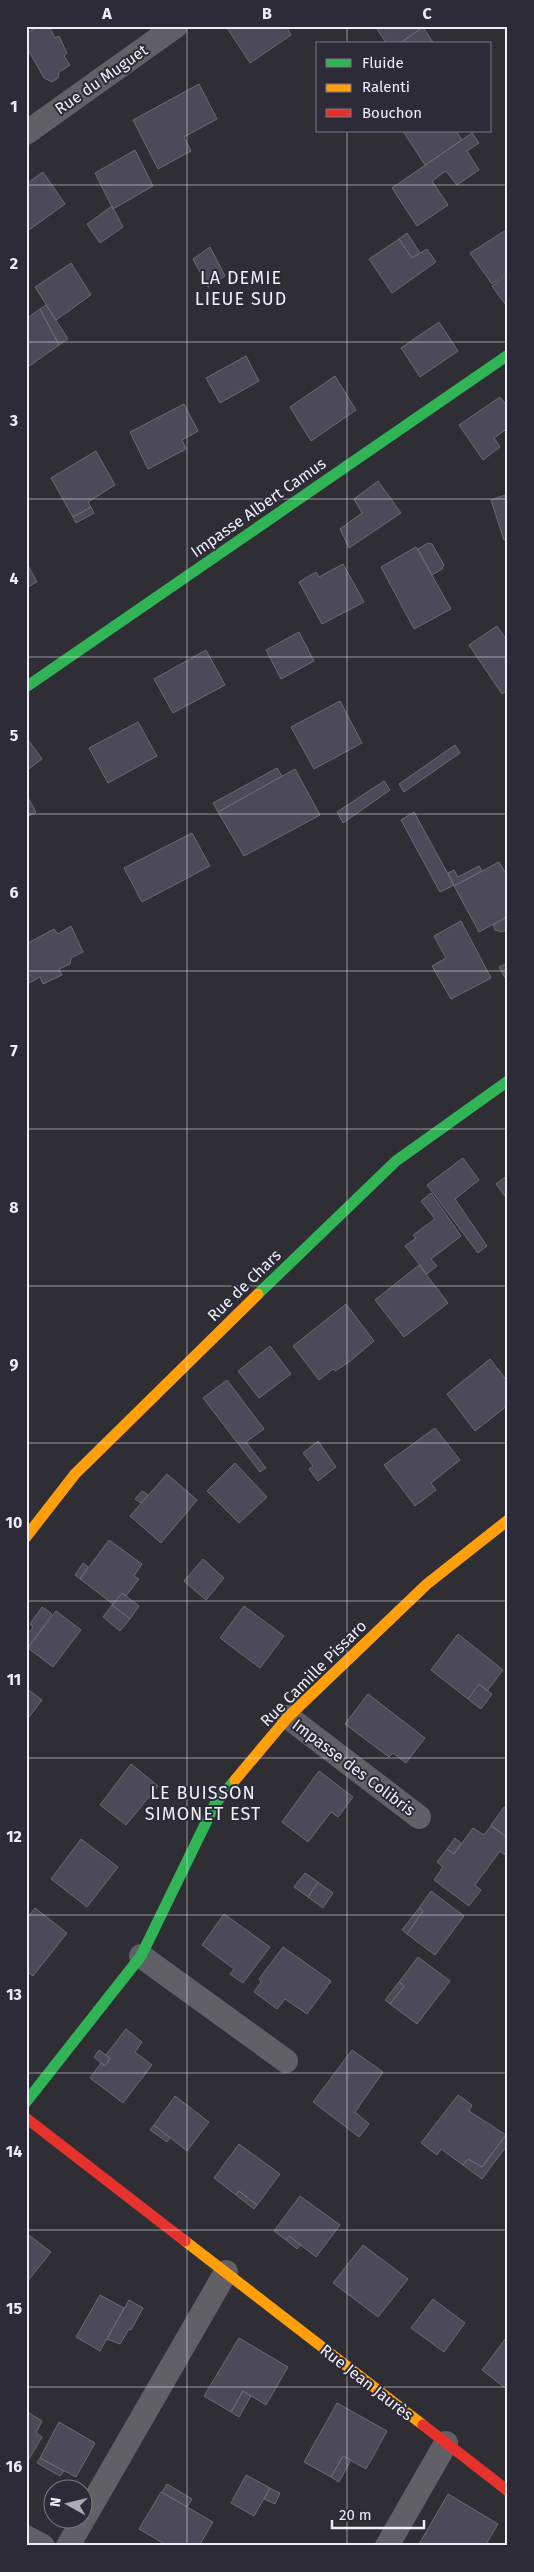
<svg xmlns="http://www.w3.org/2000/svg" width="534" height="2572" viewBox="0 0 534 2572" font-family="'Fira Sans',sans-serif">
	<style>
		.building { fill: #4c4a59; stroke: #6c6a71 }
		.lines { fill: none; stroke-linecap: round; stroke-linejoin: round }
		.street { stroke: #606065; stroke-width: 24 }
		.fast { stroke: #30b455; stroke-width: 11 }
		.slow { stroke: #ff9f0a; stroke-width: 11 }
		.jam { stroke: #e5322d; stroke-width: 11 }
		.grid { fill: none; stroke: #efeef7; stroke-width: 1; stroke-opacity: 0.55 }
		.labels { text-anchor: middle; stroke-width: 4; stroke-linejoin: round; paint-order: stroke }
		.street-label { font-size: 16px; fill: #efeef7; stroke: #2d2b38 }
		.neighbourhood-label { font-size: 18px; letter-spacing: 1px; fill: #efeef7; stroke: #2d2b38 }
		.neatline { fill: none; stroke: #efeef7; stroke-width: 2 }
		.grid-label { font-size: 16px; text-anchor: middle; font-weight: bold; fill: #efeef7 }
	</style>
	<rect width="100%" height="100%" fill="#2f2e35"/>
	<path class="building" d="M40 26H49L55 38 59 36 67 53 64 56 70 65 59 72 58 78 52 82 44 78 26 46V33Z
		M226 26H286L291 35 250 63Z
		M375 26H422L423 27 399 44H387Z
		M423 27 434 44H399Z
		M199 84 217 119 184 137 191 151 158 169 133 120Z
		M403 131H456L462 140 425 165Z
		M472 133 479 143 467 151 479 170 457 185 446 171 432 181 448 205 417 226 392 188Z
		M135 150 153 186 113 209 95 173Z
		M43 172 65 204 26 232V184Z
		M112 206 123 227 100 243 87 224Z
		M506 230 508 273 492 284 470 253Z
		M407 233 420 253 412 258 399 239Z
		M399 239 412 258 427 249 436 262 392 293 369 259Z
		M210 247 225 276 208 287 193 259Z
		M71 263 91 295 56 320 35 287Z
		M508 275V308L492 286Z
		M46 305 68 339 59 345 40 309Z
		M40 309 59 345 28 367 26 364V319Z
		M439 322 458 351 420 377 401 348Z
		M246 356 259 381 220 403 206 378Z
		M335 376 356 410 311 441 290 407Z
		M500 397 508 407V428L494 438 500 447 483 460 459 425Z
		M184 404 198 431 182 440 186 449 148 469 130 432Z
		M96 451 115 485 88 502 91 507 73 517 51 478Z
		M378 481 401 513 349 548 340 529 362 513 354 499Z
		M508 494V539L504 540 491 500Z
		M91 507 94 513 76 523 73 517Z
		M428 543 432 544 444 565 442 569 432 575 418 549Z
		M416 547 451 609 414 629 381 567Z
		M26 562 37 582 26 588Z
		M343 564 364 602 322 624 299 582 316 572 319 577Z
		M497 626 508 642V689L502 694 469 645Z
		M299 632 314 661 281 679 266 650Z
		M206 650 225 685 173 713 154 679Z
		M340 701 362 743 314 769 291 727Z
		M138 722 157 756 108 783 89 748Z
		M26 737 42 759 26 771Z
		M455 745 460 753 404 792 399 784Z
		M277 768 282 776 218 812 213 803Z
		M295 769 320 815 244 856 218 812Z
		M384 781 390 790 343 823 337 812Z
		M27 796 36 812 27 817 26 816Z
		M414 812 454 885 440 892 401 820Z
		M192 833 210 866 142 902 124 868Z
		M499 862 508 877V916L479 932 454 886Z
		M479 866 482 871 454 886 448 873 454 870 458 877Z
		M508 916V929L502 932 495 930 493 925Z
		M461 921 491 978 451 999 432 966 446 958 434 936Z
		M71 926 83 952 71 958 70 964 59 969 62 975 43 984 40 977 29 983 26 977V944L54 929 58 934Z
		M508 963V983L499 967Z
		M463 1158 479 1180 455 1199 487 1246 478 1253 427 1185Z
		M508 1175V1200L496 1184Z
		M431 1193 461 1236 431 1259 437 1266 427 1274 405 1246 416 1238 413 1235 435 1219 421 1201Z
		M419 1265 448 1303 404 1337 375 1300Z
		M346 1304 374 1341 349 1362 335 1371 333 1369 319 1380 293 1346Z
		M270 1346 291 1374 259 1398 238 1371Z
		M490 1359 508 1382V1405L475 1431 447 1394Z
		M227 1380 264 1429 246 1442 266 1468 260 1472 203 1398Z
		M435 1428 460 1460 431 1483 436 1490 415 1506 384 1465Z
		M318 1441 336 1467 318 1481 309 1469 313 1466 303 1453Z
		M235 1463 267 1497 239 1523 207 1491Z
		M167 1474 197 1500 161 1543 130 1516Z
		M142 1491 148 1495 141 1503 135 1499Z
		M109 1540 142 1564 134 1576 139 1579 126 1596 122 1593 113 1604 80 1579Z
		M203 1559 224 1578 206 1600 184 1581Z
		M83 1563 88 1567 80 1579 75 1575Z
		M122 1593 139 1606 130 1619 112 1605Z
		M112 1605 130 1619 120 1631 103 1617Z
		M244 1606 284 1636 260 1668 220 1638Z
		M42 1607 52 1614 28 1648 26 1637 33 1627 30 1624Z
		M56 1611 81 1630 53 1667 28 1648Z
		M458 1634 503 1670 487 1691 479 1684 468 1699 431 1670Z
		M479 1684 492 1694 481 1709 468 1699Z
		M26 1688 42 1700 26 1721Z
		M368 1694 425 1738 406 1763 393 1753 389 1757 345 1724Z
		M131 1764 158 1786 126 1825 100 1805Z
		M319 1771 353 1797 338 1817 331 1812 308 1842 282 1822Z
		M504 1807 508 1809V1838L491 1825Z
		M491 1826 508 1838V1857L500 1851 475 1885 481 1890 469 1906 434 1880 443 1867 437 1862 447 1849 454 1854 473 1828 484 1835Z
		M455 1838 461 1843 454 1854 447 1849Z
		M81 1839 118 1867 87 1907 51 1879Z
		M305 1873 318 1882 308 1897 294 1887Z
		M318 1882 333 1893 323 1908 308 1897Z
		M431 1891 464 1916 435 1955 407 1934 423 1911 419 1908Z
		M35 1908 67 1933 33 1976 26 1971V1919Z
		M419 1908 423 1911 407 1934 402 1930Z
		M224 1914 270 1947 243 1983 230 1974 234 1969 202 1945Z
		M283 1947 331 1981 307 2014 285 1999 277 2009 254 1992 261 1982 259 1979Z
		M418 1957 450 1981 417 2024 390 2004 404 1986 399 1982Z
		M399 1982 404 1986 390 2004 385 2000Z
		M126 2029 142 2042 135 2052 152 2065 123 2103 90 2078 101 2063 105 2066 110 2058 106 2055Z
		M99 2050 110 2058 105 2066 94 2057Z
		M352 2050 383 2072 355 2112 369 2124 359 2137 313 2102Z
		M458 2095 472 2105 469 2111 506 2135 482 2167 468 2159 463 2165 441 2149 437 2155 421 2143Z
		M175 2096 209 2122 187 2151 154 2125Z
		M154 2125 170 2138 167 2142 150 2130Z
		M506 2135 508 2144 482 2179 463 2165 468 2159 482 2167Z
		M239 2144 280 2174 257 2205 239 2191 236 2195 214 2178Z
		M239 2191 257 2205 254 2209 236 2195Z
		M300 2196 340 2225 316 2257 289 2236 286 2240 274 2231Z
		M26 2233 51 2252 26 2283Z
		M289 2236 301 2245 297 2249 286 2240Z
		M363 2245 408 2279 378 2317 333 2283Z
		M100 2295 124 2308 100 2351 76 2337Z
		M433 2299 465 2323 444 2352 411 2328Z
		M129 2300 143 2308 131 2330 129 2329 120 2344 107 2339Z
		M239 2338 288 2367 266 2405 243 2391 231 2412 204 2396Z
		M506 2338 508 2339V2390L482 2370Z
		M243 2391 251 2396 239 2417 231 2412Z
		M337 2403 387 2431 366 2469 343 2456 331 2477 304 2462Z
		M26 2411 42 2421 36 2433 42 2437 26 2464Z
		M59 2422 95 2443 76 2477 40 2458Z
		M343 2456 351 2460 339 2482 331 2477Z
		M40 2458 64 2471 60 2476 37 2463Z
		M246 2475 270 2488 254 2516 231 2503Z
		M167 2484 192 2499 187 2507 162 2492Z
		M270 2488 280 2493 275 2504 264 2499Z
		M161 2492 213 2522 199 2546H168L139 2529Z
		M448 2494 498 2524 485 2546H418Z"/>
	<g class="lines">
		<path class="street" d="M26 133 176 26
			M288 1717 419 1817
			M141 1956 286 2061
			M26 2537 43 2546
			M68 2546 226 2272
			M387 2546 446 2443"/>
		<path class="fast" d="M26 687 508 355
			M258 1294 396 1161 508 1081
			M26 2102 141 1956 215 1804 235 1780"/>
		<path class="slow" d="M26 1537 75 1474 258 1294
			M235 1780 288 1717 427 1584 508 1520
			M185 2241 423 2425"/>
		<path class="jam" d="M26 2118 185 2241
			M423 2425 508 2491"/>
	</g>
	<path class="grid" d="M187 26V2546M347 26V44M347 131V2546M26 185H508M26 342H508M26 499H508M26 657H508M26 814H508M26 971H508M26 1129H508M26 1286H508M26 1443H508M26 1601H508M26 1758H508M26 1915H508M26 2073H508M26 2230H508M26 2387H508"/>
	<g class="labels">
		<g class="street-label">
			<text transform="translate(101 79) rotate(-35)" y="6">Rue du Muguet</text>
			<text transform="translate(258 507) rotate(-35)" y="6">Impasse Albert Camus</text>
			<text transform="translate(244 1285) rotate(-44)" y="6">Rue de Chars</text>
			<text transform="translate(313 1673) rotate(-45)" y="6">Rue Camille Pissaro</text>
			<text transform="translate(354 1767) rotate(37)" y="6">Impasse des Colibris</text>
			<text transform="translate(367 2382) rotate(38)" y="6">Rue Jean Jaurès</text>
		</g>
		<g class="neighbourhood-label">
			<text x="241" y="284">LA DEMIE<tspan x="241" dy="21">LIEUE SUD</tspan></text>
			<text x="203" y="1799">LE BUISSON<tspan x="203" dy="21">SIMONET EST</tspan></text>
		</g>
	</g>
	<rect width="534" height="2572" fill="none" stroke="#2d2b38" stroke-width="55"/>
	<rect x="316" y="42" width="175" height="90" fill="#2d2b38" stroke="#7b7984"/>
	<rect x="326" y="59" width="25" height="8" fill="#30b455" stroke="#7b7984"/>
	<text x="362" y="68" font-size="15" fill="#efeef7">Fluide</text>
	<rect x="326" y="84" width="25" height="8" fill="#ff9f0a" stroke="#7b7984"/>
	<text x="362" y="92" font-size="15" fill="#efeef7">Ralenti</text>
	<rect x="326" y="109" width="25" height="8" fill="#e5322d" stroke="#7b7984"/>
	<text x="362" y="118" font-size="15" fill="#efeef7">Bouchon</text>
	<g transform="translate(68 2504) rotate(278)"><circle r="24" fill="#2d2b38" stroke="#7b7984"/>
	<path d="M0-4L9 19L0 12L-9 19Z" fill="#acabb3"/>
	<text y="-8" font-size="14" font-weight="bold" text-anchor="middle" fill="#efeef7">N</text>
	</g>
	<path d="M332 2520v8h92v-8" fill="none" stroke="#efeef7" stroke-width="2.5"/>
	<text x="339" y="2520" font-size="15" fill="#efeef7" stroke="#2d2b38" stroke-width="4" paint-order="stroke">20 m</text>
	<rect x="28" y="28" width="478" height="2516" class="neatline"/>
	<g class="grid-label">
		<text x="107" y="19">A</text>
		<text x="267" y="19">B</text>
		<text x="427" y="19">C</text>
		<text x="14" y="112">1</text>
		<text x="14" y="269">2</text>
		<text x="14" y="426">3</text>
		<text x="14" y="584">4</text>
		<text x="14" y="741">5</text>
		<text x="14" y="898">6</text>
		<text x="14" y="1056">7</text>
		<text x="14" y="1213">8</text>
		<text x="14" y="1370">9</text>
		<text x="14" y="1528">10</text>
		<text x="14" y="1685">11</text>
		<text x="14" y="1842">12</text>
		<text x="14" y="2000">13</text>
		<text x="14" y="2157">14</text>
		<text x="14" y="2314">15</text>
		<text x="14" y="2472">16</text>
	</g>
</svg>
